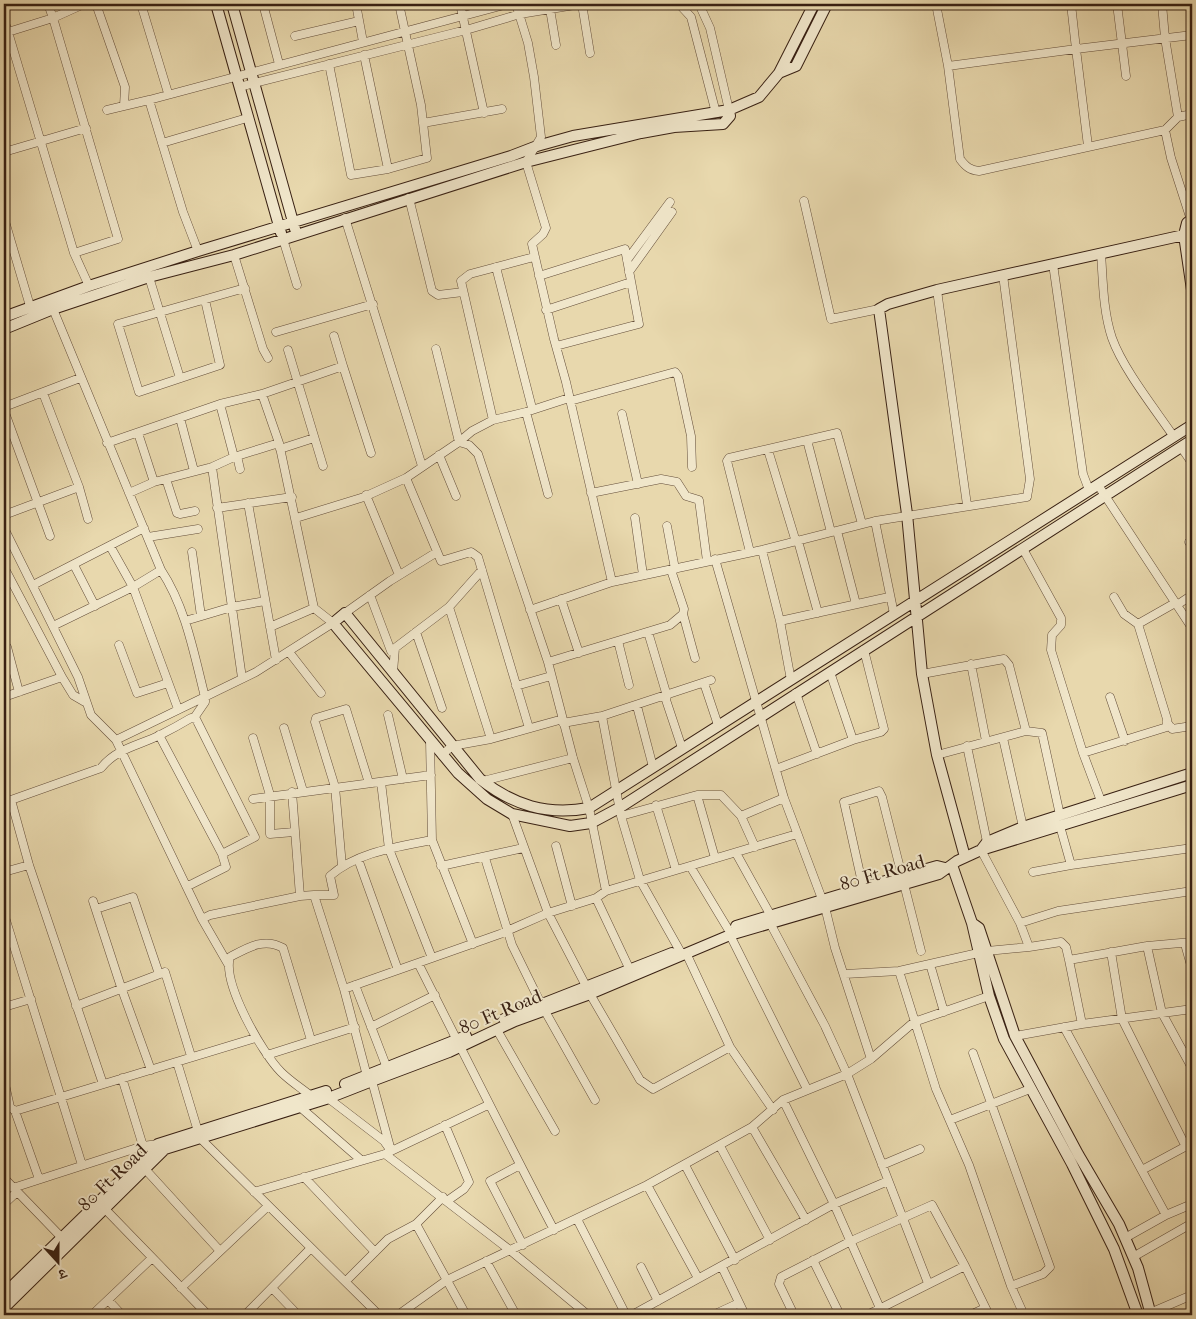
<svg xmlns="http://www.w3.org/2000/svg" width="1196" height="1319" viewBox="0 0 1196 1319" font-family="'IM FELL French Canon','Noto Serif Devanagari',serif">
	<style>
		.lines { fill: none; stroke-linecap: round; stroke-linejoin: round }
		.street-casing { stroke: #644e3a; stroke-width: 9 }
		.secondary-casing { stroke: #382013; stroke-width: 12 }
		.street { stroke: #f0e6ca; stroke-width: 8 }
		.secondary { stroke: #f0e6ca; stroke-width: 10 }
		.labels { text-anchor: middle; stroke-width: 4; stroke-linejoin: round; paint-order: stroke }
		.street-label { font-size: 19px; fill: #382013; stroke: #f0e6ca }
	</style>
	<rect width="100%" height="100%" fill="#e8d8ad"/>
	<filter id="stains"><feTurbulence type="fractalNoise" baseFrequency=".004" numOctaves="4"/><feColorMatrix values="0 0 0 0 .2 0 0 0 0 .09 0 0 0 0 .02 0 0 0 .5 -.17"/></filter>
	<radialGradient id="worn" r=".72"><stop offset=".6" stop-color="#630" stop-opacity="0"/><stop offset="1" stop-color="#630" stop-opacity=".3"/></radialGradient>
	<g class="lines">
		<g class="street-casing">
			<path id="street" d="M48 4 53 18 84 4
				M96 4 125 87 124 106
				M141 4 168 93
				M263 4 279 64
				M356 4 363 42
				M460 4 484 113
				M516 4 528 43 534 77 541 137 526 162 546 228 543 234 532 244 554 339 566 382 612 582
				M582 4 590 53
				M679 4 691 17 716 113
				M699 4 710 28 729 110
				M936 4 948 66 960 159C966 167 970 170 979 171L1165 130 1178 117 1192 114
				M1071 4 1076 49 1192 35
				M1117 4 1126 76
				M1162 4 1165 38 1178 117
				M550 9 556 45
				M4 20 8 32
				M295 36 359 21
				M364 55 388 169
				M329 64 351 175 388 169 427 158 421 105 399 4
				M948 66 1076 49 1088 146
				M239 87 466 30 520 14 581 4
				M149 100 508 4
				M107 110 149 100 183 212 198 251
				M423 123 502 109
				M1165 130 1171 158 1191 220
				M162 143 247 118
				M4 152 86 128
				M409 198 432 291 438 295 463 292
				M804 201 831 319 879 309
				M4 218 30 306
				M345 218 422 466
				M283 239 297 285
				M74 253 118 239 53 18 8 32 74 253 89 286
				M1101 253C1103 281 1103 311 1112 338 1123 369 1155 409 1174 437
				M234 255 263 349 268 358
				M627 260 670 202
				M1053 264 1083 474 1089 490
				M496 267 532 408
				M629 272 672 212
				M539 276 625 249 639 324 556 346
				M149 277 180 378
				M937 290 967 505
				M205 300 220 365 139 392 118 324 245 288
				M53 309 161 570
				M546 310 631 282
				M276 332 373 304
				M334 336 343 366
				M436 349 459 442 472 431 493 420 526 412 569 398
				M288 350 323 466
				M43 393 79 487 88 519
				M570 401 675 372 678 376 691 436 692 467
				M220 404 234 457
				M4 407 80 378
				M4 410 50 536
				M526 412 548 494
				M622 414 638 484
				M180 418 194 471
				M493 420 461 281 470 274 534 257
				M138 433 154 482
				M807 440 831 532
				M107 443 220 404 262 394 343 366 371 453
				M1181 447 1192 463
				M280 449 314 438
				M768 450 796 542
				M439 455 456 496
				M237 456 240 469
				M212 467 242 678
				M406 478 441 561 471 552 478 557 529 728
				M166 479 177 513 180 514 195 511
				M1098 485 1192 628
				M129 493 154 482 212 467 234 457 279 443
				M591 493 661 479 677 482 686 496 699 500 707 561
				M366 495 399 575
				M248 503 276 660
				M217 508 292 497
				M4 515 79 487
				M296 518 364 497 406 478 459 442 469 445 478 454 548 662 573 758 589 808 606 891
				M635 518 643 575
				M875 521 894 614
				M667 526 675 569
				M4 528 78 677 91 715 116 740 202 919 210 915 300 896 314 895 344 989 367 1076
				M837 531 856 604
				M148 537 198 529
				M798 541 818 613
				M1189 542 1192 546
				M110 546 133 587 178 709
				M1023 549 1061 618V625L1052 635 1051 650 1083 753 1101 801
				M762 550 780 621 791 680
				M192 552 201 616
				M750 552 727 461 729 458 837 433 862 524
				M715 559 784 798 825 907 835 948 871 1059
				M74 565 95 606
				M4 567 62 677 4 697
				M33 585 144 528
				M370 595 391 651 449 607 482 570
				M1114 597 1124 614 1138 624
				M561 599 579 653
				M1177 605 1192 595
				M449 607 491 739
				M530 610 612 582 762 550 875 521 1027 497 1030 479 1003 275
				M345 613 390 581 437 552
				M683 614 695 658
				M185 621 232 607 265 601
				M780 621 889 597
				M53 626 133 587 161 570C186 608 194 654 205 697V702L194 718
				M270 627 314 608
				M416 632 442 708
				M648 632 667 696
				M618 641 629 685
				M119 645 137 693 168 683
				M7 647 19 692
				M289 652 321 693
				M548 662 670 625 683 614 684 609 671 570
				M971 664 986 741
				M393 672 395 648
				M830 672 853 740
				M922 674 1004 659 1009 665 1026 731
				M62 677 73 695 85 702
				M704 683 718 725
				M516 686 551 676
				M796 693 817 754
				M665 697 682 748
				M1110 697 1125 741
				M637 706 653 767
				M388 715 403 779
				M602 716 621 816 697 795H721L741 816 784 798
				M1167 722 1172 729 1192 726
				M563 723 602 716 711 680
				M284 728 303 791
				M159 735 222 854
				M253 738 270 795V834L294 832
				M1003 738 1023 827
				M116 740 256 672 333 623 314 608 279 443 262 394
				M430 740 432 840 473 944
				M967 746 987 842
				M1083 753 1167 727V719L1138 624 1175 603
				M442 755 452 746 491 739 563 719
				M937 755 1026 731 1042 733 1060 815
				M776 769 853 740 881 732 884 729 864 650
				M483 781 573 758
				M381 782 389 849 432 958
				M292 792 300 896
				M697 795 715 858
				M253 799 431 775
				M656 805 676 870
				M512 814 548 913 586 986
				M621 816 640 880 680 951 687 955 730 1047 773 1110
				M741 816 755 847
				M1060 826 1071 865 1192 848
				M556 846 572 906
				M981 850 1020 923 1058 911 1192 891
				M736 853 771 916
				M485 858 512 945 541 1004 595 1100
				M358 859 398 970
				M342 866 335 787 315 722 316 718 346 709 369 783
				M441 866 523 848
				M690 866 728 929
				M4 872 29 865
				M1033 872 1071 865
				M904 884 921 951
				M863 887 844 802 879 791 882 797 902 876
				M314 895H334L330 876C357 852 397 847 432 840
				M596 898 630 970
				M93 901 121 987 151 1070
				M96 909 133 897 159 974
				M4 914 82 1165
				M202 919 228 964
				M770 923 825 1026 847 1074 928 1283
				M730 935 807 1089
				M1185 944 1192 969
				M1147 946 1162 1013 1192 1068
				M1029 947 1061 942 1066 947 1069 960
				M1111 952 1122 1019 1186 1147
				M418 963C463 1052 508 1142 554 1230
				M930 964 944 1012
				M899 971 936 1089 969 1165 1011 1286 1024 1315
				M845 974 899 971 987 951 1029 947 1020 923
				M355 985 387 1068
				M344 989 500 934 548 913 596 898 606 891 797 834
				M590 994 640 1080 653 1089 730 1047
				M76 1006 165 972 191 1056
				M4 1007 31 999
				M1082 1024 1069 960 1147 946 1192 942
				M371 1027 435 995
				M1064 1027 1166 1215 1125 1238
				M497 1030 555 1131
				M1015 1036 1082 1024 1192 1009
				M311 1040 283 948C264 937 247 948 230 957 222 983 262 1053 281 1072 290 1081 301 1088 311 1096
				M973 1053 1050 1267 1043 1274 1011 1286
				M267 1055 355 1027
				M177 1062 200 1138 379 1315
				M122 1078 143 1146
				M4 1080 10 1107 15 1111 255 1038
				M372 1081 390 1147
				M103 1084 29 865 11 800 101 768C117 748 138 746 160 735 170 730 181 724 191 718L196 719 255 837 222 854 226 867 188 886
				M328 1098 384 1141 391 1151
				M783 1100 834 1204 883 1315
				M300 1107 361 1160
				M15 1111 39 1179
				M950 1120 1030 1089
				M445 1125 469 1182 464 1189 447 1201
				M752 1127 806 1220
				M720 1146 770 1240
				M385 1154 511 1251 588 1315
				M520 1165 490 1181 523 1245
				M685 1165 735 1260
				M882 1165 920 1149
				M145 1169 220 1251
				M1142 1170 1192 1143
				M304 1177 375 1252
				M4 1178 65 1241
				M647 1185 698 1278
				M13 1188 143 1146 158 1144
				M254 1192 385 1154 488 1105
				M4 1204 17 1192
				M105 1209 208 1315
				M1166 1215 1192 1204
				M577 1219 626 1315
				M416 1224 466 1315
				M1133 1257 1189 1225
				M813 1260 840 1315
				M486 1261 516 1315
				M641 1267 658 1301
				M722 1267 745 1315
				M346 1281 388 1239 416 1224 443 1197
				M181 1288 268 1206
				M272 1288 298 1315
				M108 1300 122 1315
				M1150 1313 1192 1295
				M92 1315 152 1258
				M245 1315 311 1248
				M398 1315 447 1280 647 1185 752 1127 783 1100 847 1074 871 1059 914 1022 989 996
				M632 1315 834 1204 888 1181
				M713 1315 739 1303
				M794 1315 779 1284 781 1277 851 1241 932 1205 965 1266 989 1315
				M867 1315 965 1266
				M970 1315 985 1308"/>
		</g>
		<g class="secondary-casing">
			<path id="secondary" d="M216 4 281 233
				M232 4 295 229
				M779 73 796 66 827 4
				M1192 219 1187 223 1184 235 1192 290
				M4 317 89 286 198 251 511 156 537 146 573 136 729 110 759 97 779 73 814 4
				M4 329 53 309 149 277 234 255 526 162 641 133 674 127 723 124 730 116 729 110
				M1192 425 589 808C547 816 513 805 480 779L345 613 333 623 458 773 487 799 512 814 570 826 591 823 619 808 1192 440
				M981 850 987 842 1023 827 1192 773
				M965 857 937 755 922 674 907 514 879 309 888 304 937 290 1184 235
				M952 865 972 923 989 996 1004 1039 1072 1164 1114 1249 1138 1315
				M972 923 979 928 1015 1036 1078 1154 1119 1224 1138 1268 1151 1315
				M736 926 902 876 937 866 945 868
				M504 1019 672 953
				M345 1084 466 1036
				M4 1294 158 1144 326 1091
				M4 1308 165 1149 326 1099 372 1081 449 1052 515 1021 590 994 730 935 939 874 957 861 981 850 1192 785"/>
		</g>
		<use href="#street" class="street"/>
		<use href="#secondary" class="secondary"/>
	</g>
	<g class="labels">
		<g class="street-label">
			<text transform="translate(882 872) rotate(-16)" y="7">80 Ft Road</text>
			<text transform="translate(500 1011) rotate(-23)" y="7">80 Ft Road</text>
			<text transform="translate(112 1177) rotate(-44)" y="7">80 Ft Road</text>
		</g>
	</g>
	<rect width="1196" height="1319" fill="none" stroke="#e8d8ad" stroke-width="20"/>
	<rect x="5" y="5" width="1186" height="1309" fill="none" stroke="#382013" stroke-width="2.5"/>
	<rect x="10" y="10" width="1176" height="1299" fill="none" stroke="#382013"/>
	<g transform="translate(58 1262) rotate(159)" stroke="#f0e6ca" stroke-width="4" paint-order="stroke">
	<path d="M0-4L9 19L0 12L-9 19Z" fill="#382013"/>
	<text y="-8" font-size="14" font-weight="bold" text-anchor="middle" fill="#382013">उ</text>
	</g>
	<rect width="100%" height="100%" filter="url(#stains)"/>
	<rect width="100%" height="100%" fill="url(#worn)"/>
</svg>
